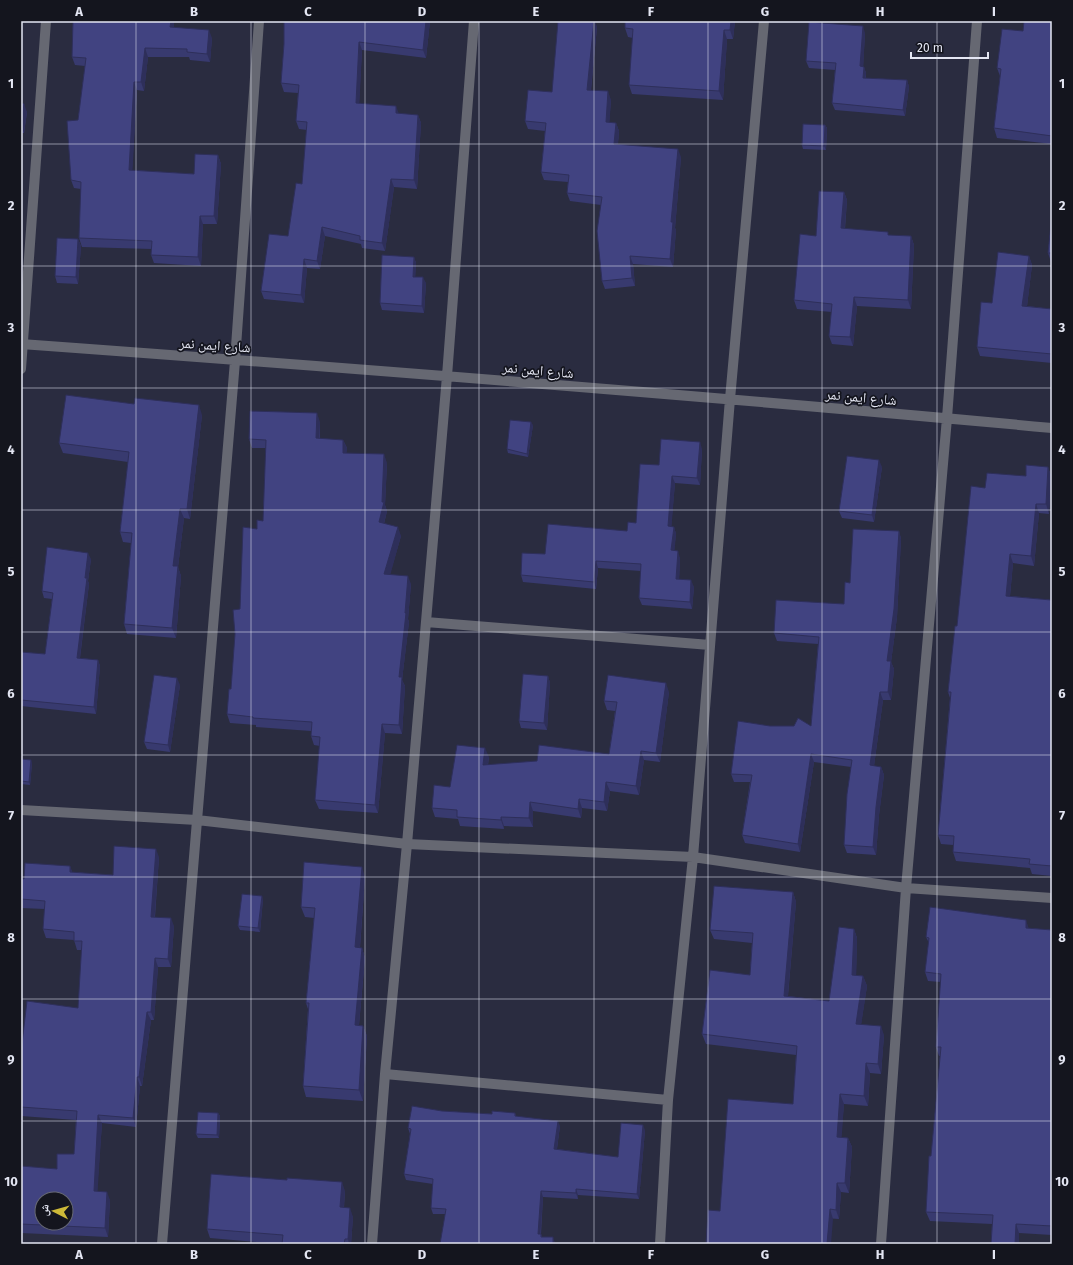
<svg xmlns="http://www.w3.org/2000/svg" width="1073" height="1265" viewBox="0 0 1073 1265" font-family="'Fira Sans','Noto Naskh Arabic',sans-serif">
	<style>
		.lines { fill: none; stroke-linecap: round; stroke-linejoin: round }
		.street { stroke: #666872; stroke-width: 10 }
		.wall { fill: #383a6f }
		.shaded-wall { fill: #2e2f5a }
		.building { fill: #414381; stroke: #2e2f5a; fill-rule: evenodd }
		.grid { fill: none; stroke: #e4e6f3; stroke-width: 1; stroke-opacity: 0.55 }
		.labels { text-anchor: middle; stroke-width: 3.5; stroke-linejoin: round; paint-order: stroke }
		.street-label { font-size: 14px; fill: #e4e6f3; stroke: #14151e }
		.neatline { fill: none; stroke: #e4e6f3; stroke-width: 1.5 }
		.grid-label { font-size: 13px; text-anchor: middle; font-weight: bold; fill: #e4e6f3 }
	</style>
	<rect width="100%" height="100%" fill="#2a2c40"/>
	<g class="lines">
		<path class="street" d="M21 344C365 369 709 396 1052 428
			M21 369 46 21
			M426 622 710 645
			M21 810 197 820 407 844 693 857 906 888 1052 898
			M385 1074 668 1100
			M162 1244 235 361 259 21
			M372 1244 385 1074 407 844 447 376 474 21
			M660 1244 668 1100 693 857 730 399 764 21
			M881 1244 906 888 947 418 977 21"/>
	</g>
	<path class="wall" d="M72 21H174V27L212 38 210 62 190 60 189 57H148L144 91 137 90 132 170 194 174 218 155 221 164 217 224H203L201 266 154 263 151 255 152 249 82 247 79 238 81 189 74 188 71 180 78 120 85 66 75 65 72 57 73 22Z
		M430 21 426 58 362 50 359 103 399 114 418 115 421 123 417 189 394 187 385 251 362 248 361 244 325 236 320 269 307 268 304 303 264 299 261 291 288 236 302 184 307 130 299 129 296 121 298 93 284 92 281 83 284 44Z
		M735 21 733 39H727L723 100 632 94 629 85 633 38 628 37 625 28Z
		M1052 21V144L997 138 994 128 1000 76 997 68 1023 31Z
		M597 27 591 90 611 100 609 123H616L619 131 618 144 681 157 675 228 676 230 673 267 633 264 635 286 605 289 602 281 601 205 570 201 567 193 568 182 544 180 541 172 545 131 528 129 525 121 552 92Z
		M865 33 863 67H864L866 73V78L907 80 909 87 905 116 835 110 832 103 835 70 809 68 806 61Z
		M21 103 27 112 24 133H21Z
		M825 125 827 128 826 150 803 149 802 145Z
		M844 192 847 200 845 229 889 235 911 236 914 245 911 309 857 306 853 346 832 344 829 336 832 312 797 309 794 300 816 236Z
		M1052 215V262H1051L1048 253Z
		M78 239 81 246 78 284 57 283 55 276Z
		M1029 256 1032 265 1027 306 1052 309V363L980 356 977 347 992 303Z
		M414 257 416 263 415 277 426 283 424 313 382 310 380 303Z
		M202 415 190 519 184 518 178 567 181 576 176 638 127 634 124 624 131 543 123 542 120 532 128 462 63 453 59 443Z
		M320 422V439L343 440 347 448 346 453 387 463 385 505 387 511 384 524 401 536 390 574 411 584 408 619 409 622 402 680 405 686 402 734 385 733 378 813 319 809 315 800 320 746 314 745 311 736V731L256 727V725L230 723 227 714 231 689 240 609 257 529 263 521 266 448H252L249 439Z
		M533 425 528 457 508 453 507 449Z
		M702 449 700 485 675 483 671 527H674L676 534 674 550 680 558 679 579 694 587 692 609 642 605 639 598 641 571 598 568 596 589 523 582 521 575 545 554 627 531 636 523 659 465Z
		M882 467 874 522 842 518 839 511Z
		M1048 467 1051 476 1049 514 1039 513 1034 566 1013 563 1010 596 1051 600 1052 584V876L1032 874 1030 868 956 861 953 852V845L941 844 938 835 950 698 948 692 957 626 985 488 1026 476Z
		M899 531 901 539 897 617 891 662 894 669 891 700H883L874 766 881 767 884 775 879 815 876 855 847 853 844 845 851 767 814 762 800 852 745 843 742 835 750 782H734L731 774 770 726H811L818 644 777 641 774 633 844 604 850 583Z
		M91 559 88 581 89 584 80 658 98 660 100 666 96 714 21 706V652L45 654 52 599 44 598 42 591Z
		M548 676 550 683 547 730 521 728 519 721Z
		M180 685 170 752 147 749 144 742Z
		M669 692 660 762 644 760 639 795 610 791 607 811 582 808 581 818 533 811V827L504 826V829L460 826 458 819 435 817 432 808 450 787 489 757 488 765 537 761 609 754 615 711 607 710 604 701Z
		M21 759 32 763 30 785 21 784Z
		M159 857 155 917 174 926 171 967H158L154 1020H151L142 1086H140L136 1127 102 1123 97 1191 110 1200 108 1237 21 1233V1166L57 1169 74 1154 76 1120 21 1116V1052L78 1008 82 950H77L74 940 46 938 43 929 45 909 21 908V878L24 879 70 866 72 872 113 875Z
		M365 877 360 948H362L365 958 359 1025 363 1026 367 1036 363 1101 306 1097 303 1086 308 1009 306 1003 314 918 305 917 301 907Z
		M793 892 796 902 788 996 829 1001 854 929 857 938 856 975 863 976 867 986 861 1024 884 1035 881 1074 870 1073 868 1106 844 1104 841 1137 848 1138 852 1147 849 1193 841 1192 839 1219 720 1211 793 1104 796 1055 706 1044 702 1034 750 975 752 943 714 939 710 930Z
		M263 899 260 932 240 930 238 926Z
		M1029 928 1052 930V1235L1019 1233V1244H991L992 1224 930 1221 926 1212 931 1156 940 1056H939L936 1047 941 982 928 981 925 972 929 943 926 937Z
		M442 1111 492 1114 515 1113 516 1116 560 1126 557 1149 618 1157 645 1130 639 1199 578 1195V1199L543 1197 541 1234 542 1237 555 1243 445 1214H433L431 1208 433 1184 406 1180 404 1174 410 1134 408 1128Z
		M218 1113 220 1116 219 1138H198L196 1134Z
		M345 1191 344 1208 353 1217 351 1244H280L210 1238 207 1229Z"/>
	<path class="shaded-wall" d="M171 21H174V35L170 27Z
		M426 21H430L426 58 423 50Z
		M594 21H595L597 27 590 98 587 90Z
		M731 21H735L733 39 730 30Z
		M863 26 865 33 863 73 860 66Z
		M209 30 212 38 210 62 207 54Z
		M724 30 727 39 723 100 719 91Z
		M359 42 362 50 359 111 356 103Z
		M145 48 148 57 144 91 141 82Z
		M864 67 866 73 865 84 863 78Z
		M907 80 909 87 905 116 903 110Z
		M134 82 137 90 132 178 129 170Z
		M608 91 611 100 609 130 606 122Z
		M24 104 27 112 24 133 21 125Z
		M396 106 399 114 396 113Z
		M418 115 421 123 417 189 414 180Z
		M616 123 619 131 617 152 614 144Z
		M825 125 827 128 826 150 824 146Z
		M678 149 681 157 675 228 676 230 673 267 670 259 671 222Z
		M218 155 221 164 217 224 214 216Z
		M391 179 394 187 385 251 382 243Z
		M844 192 847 200 844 237 841 228Z
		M200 216 203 224 201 266 198 257Z
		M322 227 325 236 320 269 317 261Z
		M911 236 914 245 911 309 908 300Z
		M78 239 81 246 78 284 76 277Z
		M630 256 633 264 635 286 632 278Z
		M1029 256 1032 265 1026 315 1022 306Z
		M414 257 416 263 415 283 413 277Z
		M304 259 307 268 304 303 301 295Z
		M423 277 426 283 424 313 422 306Z
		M854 297 857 306 853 346 850 337Z
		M199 405 202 415 190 519 187 509Z
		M317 413 320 422 319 447 316 438Z
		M531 422 533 425 528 457 527 454Z
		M343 440 347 448 346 462 343 453Z
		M700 442 702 449 700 485 697 478Z
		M384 454 387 463 385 505 387 511 382 531 379 522 382 502Z
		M879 460 882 467 874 522 872 515Z
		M1048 467 1051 476 1049 514 1046 504Z
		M672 476 675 483 671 533 668 526Z
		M1036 504 1039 513 1034 566 1031 556Z
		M180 509 184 518 178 567 181 576 176 638 172 628 173 566Z
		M398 527 401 536 388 583 384 574Z
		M674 527 676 534 674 557 671 550Z
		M899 531 901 539 897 617 891 662 894 669 891 700 888 692 887 661Z
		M678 551 680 558 679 586 676 579Z
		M88 553 91 559 88 581 89 584 79 664 77 658 85 578Z
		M1010 554 1013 563 1009 606 1006 596Z
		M596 561 598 568 596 589 594 582Z
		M408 576 411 584 408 619 409 622 402 680 405 686 402 734 399 725V677L405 613Z
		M691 580 694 587 692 609 690 602Z
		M98 660 100 666 96 714 94 707Z
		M548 676 550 683 547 730 544 723Z
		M177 678 180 685 170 752 168 745Z
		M666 683 669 692 660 762 656 753Z
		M880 692 883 700 873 773 870 765Z
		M382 724 385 733 378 813 375 805Z
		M485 748 489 757 486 774 483 765Z
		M641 751 644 760 639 795 636 786Z
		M811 754 814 762 800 852 798 844Z
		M31 760 32 763 30 785 29 782Z
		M881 767 884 775 879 815 876 855 873 847 876 807Z
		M606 782 610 791 607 811 604 802Z
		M579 799 582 808 581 818 578 809Z
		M530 802 533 811V827L529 818Z
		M501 817 504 826V829L501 820Z
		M156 849 159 857 154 925 151 917Z
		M70 866 73 874 70 872Z
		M362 867 365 877 359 958 355 947Z
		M793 892 796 902 787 1005 784 996Z
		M262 896 263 899 260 932 258 928Z
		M171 918 174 926 171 967 168 959Z
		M1026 920 1029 929 1026 928Z
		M854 929 857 938 856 984 852 975Z
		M362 948 365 958 358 1035 355 1025Z
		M155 958 158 967 154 1020 151 1012Z
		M863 976 867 986 860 1033 856 1024Z
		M147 1012 151 1020 142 1086 139 1077Z
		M363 1026 367 1036 363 1101 359 1090Z
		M881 1026 884 1035 881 1074 878 1064Z
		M866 1063 870 1073 868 1106 864 1096Z
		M137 1077 140 1086 136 1127 133 1118Z
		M840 1094 844 1104 841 1147 837 1137Z
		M218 1113 220 1116 219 1138 217 1135Z
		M98 1115 102 1123 97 1200 94 1191Z
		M558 1121 560 1126 556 1155 554 1149Z
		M643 1125 645 1130 639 1199 637 1194Z
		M848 1138 852 1147 849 1193 845 1183Z
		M342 1182 345 1191 343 1216 340 1207Z
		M837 1183 841 1192 839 1219 836 1210Z
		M576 1189 578 1195V1199L576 1193Z
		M541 1191 543 1197 540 1240 538 1234Z
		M107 1192 110 1200 108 1237 105 1228Z
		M350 1208 353 1217 351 1244H349L348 1239Z
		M830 1209 833 1219 831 1244H827Z
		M1016 1224 1019 1233V1244H1015Z
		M553 1237 555 1243V1244H553Z"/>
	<path class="building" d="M73 21H171L170 27 209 30 207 54 187 52V49L145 48 141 82H134L129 170 194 174 195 154 218 155 214 216H200L198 257 151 255 152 241 79 238 81 182 71 180 67 121 78 120 86 58 72 57Z
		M284 21H426L423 50 359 42 356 103 396 106V113L418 115 414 180 391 179 382 243 360 240V236L322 227 317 261 304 259 301 295 261 291 269 234 288 236 296 183 302 184 307 122 296 121 299 85 281 83 284 44Z
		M558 21H594L587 90 608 91 606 122 616 123 614 144 678 149 671 222H673L670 259 630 256 632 278 602 281 597 231 602 197 567 193 569 175 541 172 546 123 525 121 528 90 552 92Z
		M625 21H731L730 30H724L719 91 629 85 633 29 625 28Z
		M1024 21H1052V136L994 128 1001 69 997 68 1002 29 1023 31Z
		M809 22 863 26 860 66 864 67 863 78 907 80 903 110 832 103 836 63 806 61Z
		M21 103 24 104 21 125Z
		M803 124 825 125 824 146 802 145Z
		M819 191 844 192 841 228 888 232V235L911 236 908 300 854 297 850 337 829 336 832 304 794 300 800 234 816 236Z
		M1052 215V253H1048Z
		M57 238 78 239 76 277 55 276Z
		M998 252 1029 256 1022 306 1052 309V354L977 347 981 302 992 303Z
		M382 255 414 257 413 277H423L422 306 380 303Z
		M66 395 134 404 135 398 199 405 187 509H180L173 566H178L172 628 124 624 132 533 120 532 129 452 59 443Z
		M250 411 317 413 316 438 343 440V453L384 454 382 502H384L379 522 398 527 384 574 408 576 405 613H406L399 677H402L399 725 382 724 375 805 315 800 320 737 311 736 312 722 253 718V717L227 714 229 689H231L235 634 233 610 240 609 243 527 257 529V520L263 521 266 440 249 439Z
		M510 420 531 422 527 454 507 449Z
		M661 439 700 442 697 478 672 476 668 526 674 527 671 550 678 551 676 579 691 580 690 602 639 598 641 564 596 561 594 582 521 575 522 553 545 554 548 524 627 531 628 522 636 523 640 464 659 465Z
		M847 456 879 460 872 515 839 511Z
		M1026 465 1048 467 1046 504H1036L1031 556 1010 554 1006 596 1051 600 1052 584V866L1029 864 1030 859 953 852 954 836 938 835 951 692H948L955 626H957L971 486 985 488 987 473 1026 476Z
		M853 529 899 531 894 609 887 661H891L888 692H880L870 765 881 767 876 807 873 847 844 845 847 794 852 760 811 754 798 844 742 835 752 775 731 774 738 721 770 726H794L798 718 811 726 819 637 774 633 776 600 844 604 845 582 850 583Z
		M47 547 88 553 85 578H87L77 658 98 660 94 707 21 700V652L45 654 53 593 42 591Z
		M523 674 548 676 544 723 519 721Z
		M154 675 177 678 168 745 144 742Z
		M608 675 666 683 656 753 641 751 636 786 606 782 604 802 579 799 578 809 530 802 529 818 501 817V820L457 817V810L432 808 434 785 450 787 457 745 485 748 483 765 537 761 539 745 609 754 617 702 604 701Z
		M21 759 31 760 29 782 21 781Z
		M114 846 156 849 151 917 171 918 168 959 155 958 151 1012H147L139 1077H137L133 1118 98 1115 94 1191 107 1192 105 1228 21 1224V1166L57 1169V1154H74L77 1111 21 1107V1052L27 1001 78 1008 82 941H74V932L43 929 45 901 21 899V878L24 879 25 863 70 866V872L113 875ZM42 1199H66V1223H42Z
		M304 862 362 867 355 947 362 948 355 1025 363 1026 359 1090 303 1086 309 1003H306L315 908 301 907Z
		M714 886 793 892 784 996 829 1001 839 927 854 929 852 975 863 976 856 1024 881 1026 878 1064 866 1063 864 1096 840 1094 837 1137 848 1138 845 1183H837L836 1210 830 1209 827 1244H706L708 1210 720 1211 728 1099 793 1104 797 1046 702 1034 710 970 750 975 753 933 710 930Z
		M242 894 262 896 258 928 238 926Z
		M930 907 1026 920V928L1052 930V1226L1016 1224 1015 1244H991L993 1215 926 1212 929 1156H931L941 1047H936L941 974 925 972 929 938 926 937Z
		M412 1106 442 1111 492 1114V1111L515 1113V1116L558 1121 554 1149 618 1157 621 1123 643 1125 637 1194 576 1189V1193L541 1191 538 1234H541V1237H553V1244H440L446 1209 431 1208 433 1179 404 1174 411 1129 408 1128Z
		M198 1112 218 1113 217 1135 196 1134Z
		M211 1174 287 1180V1178L342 1182 340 1207 350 1208 348 1239H345L344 1244H282L283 1235 207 1229Z"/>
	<path class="grid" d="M136 21V1244M251 21V1244M365 21V1244M479 21V1244M594 21V1244M708 21V1244M822 21V1244M937 21V1244M21 144H1052M21 266H1052M21 388H1052M21 510H1052M21 632H1052M21 755H1052M21 877H1052M21 999H1052M21 1121H1052"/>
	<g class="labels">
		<g class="street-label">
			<text transform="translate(215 345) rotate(4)" y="5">شارع ايمن نمر</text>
			<text transform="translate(538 370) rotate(5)" y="5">شارع ايمن نمر</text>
			<text transform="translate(861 397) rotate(5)" y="5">شارع ايمن نمر</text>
		</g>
	</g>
	<rect width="1073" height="1265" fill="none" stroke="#14151e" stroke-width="44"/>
	<g transform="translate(54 1211) rotate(276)"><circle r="19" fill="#14151e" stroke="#676973"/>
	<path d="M0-3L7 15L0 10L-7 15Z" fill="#cdb938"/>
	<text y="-6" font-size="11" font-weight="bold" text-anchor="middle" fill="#e4e6f3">ش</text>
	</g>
	<path d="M911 52v6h77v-6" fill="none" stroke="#e4e6f3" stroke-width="2"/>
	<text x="917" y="52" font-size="12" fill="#e4e6f3" stroke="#14151e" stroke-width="3" paint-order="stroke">20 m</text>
	<rect x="22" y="22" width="1029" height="1221" class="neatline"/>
	<g class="grid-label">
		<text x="79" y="16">A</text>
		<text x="194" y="16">B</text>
		<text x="308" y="16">C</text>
		<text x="422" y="16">D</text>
		<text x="536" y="16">E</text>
		<text x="651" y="16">F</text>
		<text x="765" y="16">G</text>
		<text x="880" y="16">H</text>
		<text x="994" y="16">I</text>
		<text x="11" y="88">1</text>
		<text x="1062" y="88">1</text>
		<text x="11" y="210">2</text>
		<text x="1062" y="210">2</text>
		<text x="11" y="332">3</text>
		<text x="1062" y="332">3</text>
		<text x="11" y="454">4</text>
		<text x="1062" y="454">4</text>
		<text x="11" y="576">5</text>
		<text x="1062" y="576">5</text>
		<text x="11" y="698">6</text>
		<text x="1062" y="698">6</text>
		<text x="11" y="820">7</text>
		<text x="1062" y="820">7</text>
		<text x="11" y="942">8</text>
		<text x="1062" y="942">8</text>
		<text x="11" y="1064">9</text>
		<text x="1062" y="1064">9</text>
		<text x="11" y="1186">10</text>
		<text x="1062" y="1186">10</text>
		<text x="79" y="1259">A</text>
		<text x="194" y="1259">B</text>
		<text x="308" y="1259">C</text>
		<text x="422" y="1259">D</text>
		<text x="536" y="1259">E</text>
		<text x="651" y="1259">F</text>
		<text x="765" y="1259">G</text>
		<text x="880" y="1259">H</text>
		<text x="994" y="1259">I</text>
	</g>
</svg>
